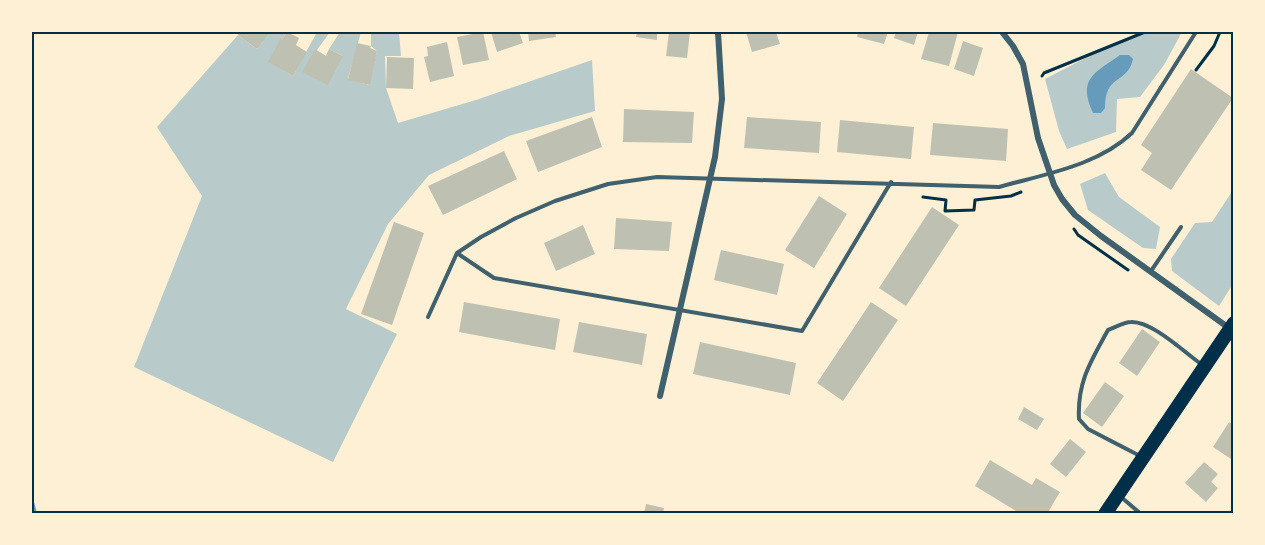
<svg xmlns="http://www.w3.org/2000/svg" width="1265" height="545" viewBox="0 0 1265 545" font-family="'Source Sans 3',sans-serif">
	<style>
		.green { fill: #b9caca }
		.water { fill: #669bbc }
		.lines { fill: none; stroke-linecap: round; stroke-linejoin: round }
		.stream { stroke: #669bbc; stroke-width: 4.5 }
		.building { fill: #bec0b2 }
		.path { stroke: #003049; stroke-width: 3 }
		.service { stroke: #3f606c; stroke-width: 4 }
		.minor { stroke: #3f606c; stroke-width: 6 }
		.trunk { stroke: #003049; stroke-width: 14 }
		.neatline { fill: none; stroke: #003049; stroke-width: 2 }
	</style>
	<rect width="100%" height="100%" fill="#fdf0d5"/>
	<path class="green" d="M271 32H287L269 62 293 76 317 32H330L317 50H316L303 72 343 56 329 49 340 32H361L348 79 369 85 377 51 371 46V33L399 32 401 56H385L386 88 398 123 476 100 592 60 595 111 509 136 429 175 388 224 346 309 397 334 333 462 134 367 202 196 157 127 238 35 257 49Z
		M1147 32H1182L1164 65 1140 97 1117 99 1116 132 1067 149 1059 131 1045 79 1099 51Z
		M1105 173 1119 197 1160 227 1156 249 1143 248 1088 210 1080 184Z
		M1233 190V284L1219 306 1172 271 1171 259 1195 223 1212 222Z"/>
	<path class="water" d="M1120 55H1129L1133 59C1127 85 1105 73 1105 108L1101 113H1093C1077 78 1095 73 1120 55Z"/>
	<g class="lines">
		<path class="stream" d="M32 503 35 514"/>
	</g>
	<path class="building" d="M240 32H271L257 49 238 35Z
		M287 32 299 38 296 45 307 52 293 76 268 62 281 38 282 40Z
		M483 32 489 60 463 65 457 37Z
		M491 32H519L523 43 497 52Z
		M528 32H555L556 37 529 41Z
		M637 32H657V40L636 37Z
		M669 32H690L687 58 666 56Z
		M746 32H776L780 44 752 52Z
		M858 32H888L884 44 857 37Z
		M896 32H918L914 45 894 38Z
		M929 32 940 34 941 32H958L949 66 921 59Z
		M963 41 983 48 974 76 954 69Z
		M447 42 454 76 430 82 424 57 428 56 427 47Z
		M357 43 371 46 370 48 377 51 370 85 348 80Z
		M315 49 326 56 329 49 343 56 328 85 302 72Z
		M387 57 414 58 413 89 386 88Z
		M1191 69 1233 98 1171 190 1141 170 1152 153 1141 145Z
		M624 109 694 112 692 143 623 142Z
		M592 117 602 147 538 172 526 141Z
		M747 117 821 122 819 153 744 148Z
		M840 120 914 127 911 159 837 152Z
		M933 123 1008 129 1006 161 930 155Z
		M504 151 517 179 443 215 428 186Z
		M819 196 847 214 814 268 785 250Z
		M932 207 959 225 906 306 879 288Z
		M616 218 672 222 669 251 614 249Z
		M394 222 424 233 392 325 361 314Z
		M583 225 595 254 556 271 544 243Z
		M721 250 784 264 777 295 714 280Z
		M464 302 560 319 555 350 459 332Z
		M871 302 898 320 843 401 817 383Z
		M579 322 647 334 642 365 573 352Z
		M1142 329 1160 342 1137 376 1119 363Z
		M700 342 796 363 790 395 693 374Z
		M1105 382 1124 396 1102 427 1083 413Z
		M1024 407 1044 419 1037 430 1018 419Z
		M1229 422 1234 425V461L1213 447Z
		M1070 439 1086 452 1066 477 1050 464Z
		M990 460 1032 485 1036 478 1060 492 1047 514H1021L975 486Z
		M1204 462 1218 474 1211 482 1218 488 1206 502 1185 483Z
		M646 504 664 508 663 514H644Z"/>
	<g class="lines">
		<path class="path" d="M1196 70 1214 46 1220 32
			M1042 76 1044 73 1145 32
			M923 197 946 200 945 211 974 210 975 200 1011 196 1021 192
			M1074 229 1078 235 1128 270"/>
		<path class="service" d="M457 253 494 278 802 331 891 182
			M1151 271 1181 227
			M428 317 457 253 481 237 516 218 555 201 608 184 657 177 999 187C1045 174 1097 166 1132 133L1196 32
			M1142 457 1088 429 1079 419C1077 382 1091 361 1108 330 1114 328 1124 322 1131 322 1152 321 1184 352 1201 364
			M1121 497 1141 514"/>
		<path class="minor" d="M1002 32 1013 46 1023 64 1038 138 1054 185 1062 199 1075 215 1101 236 1229 328
			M660 396 715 157 722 99 718 32"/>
		<path class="trunk" d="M1105 514 1234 323"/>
	</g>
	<rect width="1265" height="545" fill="none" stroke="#fdf0d5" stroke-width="66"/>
	<rect x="33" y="33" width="1199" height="479" class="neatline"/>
</svg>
